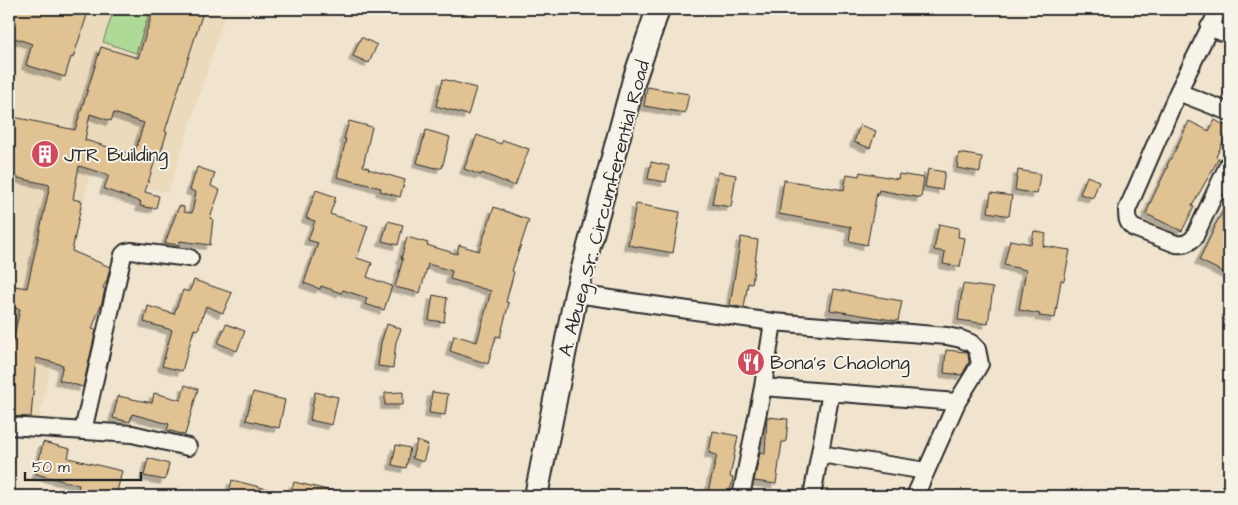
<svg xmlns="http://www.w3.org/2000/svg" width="1238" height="505" viewBox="0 0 1238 505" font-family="'Architects Daughter',sans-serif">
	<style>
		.built { fill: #ebdabc }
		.green { fill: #aed997; stroke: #6c8261 }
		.building { fill: #e0c293; stroke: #2b2b2b; fill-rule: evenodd; filter: url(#shadow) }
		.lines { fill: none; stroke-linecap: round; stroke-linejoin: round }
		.street-casing { stroke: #2b2b2b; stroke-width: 20 }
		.secondary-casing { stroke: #2b2b2b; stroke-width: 26 }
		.street { stroke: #f7f3e8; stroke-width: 16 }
		.secondary { stroke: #f7f3e8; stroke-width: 22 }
		.labels { text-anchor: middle; stroke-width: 4; stroke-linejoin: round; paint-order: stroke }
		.poi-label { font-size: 19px; fill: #2b2b2b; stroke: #f7f3e8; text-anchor: start }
		.street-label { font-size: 19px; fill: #2b2b2b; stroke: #f7f3e8 }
	</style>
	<defs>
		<filter id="shadow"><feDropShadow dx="-4.5" dy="4.5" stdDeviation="0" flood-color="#0004"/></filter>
	</defs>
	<rect width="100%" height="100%" fill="#f0e4ce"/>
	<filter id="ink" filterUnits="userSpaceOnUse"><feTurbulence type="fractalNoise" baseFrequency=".02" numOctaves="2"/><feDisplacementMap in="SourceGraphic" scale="10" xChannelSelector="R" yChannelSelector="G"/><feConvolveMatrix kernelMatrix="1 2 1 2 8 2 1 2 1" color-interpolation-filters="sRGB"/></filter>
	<g filter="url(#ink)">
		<path class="built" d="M9 9H227L168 193 90 171 39 422 9 419Z"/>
		<path class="green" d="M114 9H151L136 53 103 42Z"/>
		<path class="building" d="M14 9H89L73 58 71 57 65 77 26 65 32 44 9 36V24Z
			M154 9H204L165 131 167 132 160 155 157 154 145 192 159 196 156 208H150L140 206 141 202 104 189 109 175 79 166 73 199 82 201 72 251 110 267 107 280 103 288 105 289 102 302 92 329 96 330 83 387 59 380 63 365 36 358 31 417 9 416V359L20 309 9 307V285L27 288 50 185 9 176V116L75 130 101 47 138 58ZM114 113 144 123 134 155 85 140 90 114 111 121Z
			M361 37 377 45 369 63 353 56Z
			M443 79 476 88 468 115 436 106Z
			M647 87 689 94 685 113 644 106Z
			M1215 120 1229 128 1216 157 1219 158 1192 206 1194 207 1182 231 1146 214 1152 199 1168 166 1167 165 1176 149 1189 121 1209 131Z
			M349 121 372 127 363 166 369 168 368 169 405 180 400 197 380 191 381 188 337 177 346 139H344Z
			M860 125 876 131 870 148 854 142Z
			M426 130 450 137 442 168H436L417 163Z
			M477 135 501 144 503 140 529 149 515 186 482 173 481 175 464 169Z
			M959 153 982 157 980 172 957 168Z
			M651 162 669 166 666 182 648 179Z
			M197 167 215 173 211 186 220 190 210 218 213 219 210 245 180 241 179 245 165 243 179 206 184 207V212L192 213 196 192 190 190Z
			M928 169 945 172 942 190 925 187Z
			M1018 170 1040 174 1037 194 1015 190Z
			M718 172 736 175 731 207 712 204Z
			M860 172 898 179 899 174 924 178 921 198 879 190 878 193 877 192 867 245 849 241 851 227 779 214 784 180 844 190 847 174 859 176Z
			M1087 176 1099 181 1093 198 1080 194Z
			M316 190 336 197 330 214 368 226 357 258 372 263 367 277 392 286 384 310 365 304 367 298 343 290 341 293 321 286 320 289 304 283 318 243 308 240 315 221 306 218Z
			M991 193 1012 196 1009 216 988 212Z
			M1229 201V275L1199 260 1215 227H1214Z
			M636 204 680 212 673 253 628 245Z
			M494 207 529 220 512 271 514 272 506 302 509 303 500 337 496 336 488 364 450 351 454 335 477 342 491 291 450 279 452 271 428 264 420 293 395 287 403 259H401L407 237 428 243 427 245 457 254 459 245 479 251Z
			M388 221 403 225 398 245 382 241Z
			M939 224 959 228 958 237 965 238 960 267 943 264 945 252 934 250Z
			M1034 231 1046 234 1043 246 1070 250 1064 281 1061 280 1055 318 1039 316 1040 314 1019 310 1026 270 1004 265 1010 240 1031 244Z
			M741 237 758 240 752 284 748 283 744 308 730 305Z
			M194 280 232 293 223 313 206 306 198 330 194 329 182 371 162 366 172 330 144 322 148 306 174 314 183 290 189 292Z
			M963 284 993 288 988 324 958 320Z
			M834 289 902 301 898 321 830 310Z
			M433 295 447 298 444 322 429 320Z
			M226 324 245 331 237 351 218 343Z
			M387 324 401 329 396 342 393 368 378 366 381 343Z
			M946 350 966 352 968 354 969 362 962 375 944 373Z
			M185 385 198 389 185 435 167 430 169 424 132 414 130 422 113 418 118 396 152 403 154 393 181 400Z
			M253 392 285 400 279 428 246 420Z
			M315 392 338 397 332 425 310 420Z
			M403 392V405H385V393Z
			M432 392 448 394 445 415 429 413Z
			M767 417 788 419 786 442H782L776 484 754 481 760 453 765 454Z
			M713 431 738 436 730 477 733 478 729 496H707L717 455 709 453Z
			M417 441 428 445 423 462 412 458Z
			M43 442 70 449 68 458 122 471 116 496H88L77 494 79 485 36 474Z
			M396 445 410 448 406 468 392 465Z
			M148 458 169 464 165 480 144 476Z
			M232 480 279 492 278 496H228Z
			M294 482 332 491 331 496H290Z"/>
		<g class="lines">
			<g class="street-casing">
				<path id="street" d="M1219 9 1178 92 1127 210C1127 218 1127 223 1134 228L1176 244C1184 245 1188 243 1194 238L1229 163
					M1209 27 1229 35
					M1178 92 1229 112
					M576 294 773 322 947 336 961 339 971 343 977 349 980 364 973 376 957 402 915 496
					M763 387 957 402
					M9 426 132 434 188 447
					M83 431 123 255 126 252 131 251 190 258
					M820 454 926 471
					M741 496 763 387 773 322
					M812 496 831 392"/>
			</g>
			<g class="secondary-casing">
				<path id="secondary" d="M536 496 576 294 634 80 658 9"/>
			</g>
			<use href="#street" class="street"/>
			<use href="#secondary" class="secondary"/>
		</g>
	</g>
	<defs>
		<g id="building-disc" transform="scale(1.4375)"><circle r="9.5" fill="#d1495b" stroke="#f7f3e8"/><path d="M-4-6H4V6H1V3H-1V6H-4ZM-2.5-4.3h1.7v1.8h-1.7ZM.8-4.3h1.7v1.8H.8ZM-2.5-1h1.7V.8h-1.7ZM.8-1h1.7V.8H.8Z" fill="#fff"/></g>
		<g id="restaurant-disc" transform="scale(1.4375)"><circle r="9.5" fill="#d1495b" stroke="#f7f3e8"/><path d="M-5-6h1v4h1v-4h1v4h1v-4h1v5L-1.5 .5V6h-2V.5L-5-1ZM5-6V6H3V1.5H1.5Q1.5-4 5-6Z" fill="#fff"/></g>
	</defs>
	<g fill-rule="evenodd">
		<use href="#building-disc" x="45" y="154"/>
		<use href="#restaurant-disc" x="751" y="362"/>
	</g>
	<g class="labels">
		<g class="poi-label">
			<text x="64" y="161">JTR Building</text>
			<text x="770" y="369">Bona’s Chaolong</text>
		</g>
		<g class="street-label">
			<text transform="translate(603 208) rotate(-75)" y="7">A. Abueg Sr. Circumferential Road</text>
		</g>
	</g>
	<rect width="1238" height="505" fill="none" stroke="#f7f3e8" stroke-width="30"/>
	<rect x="15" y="15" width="1208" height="475" fill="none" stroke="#2b2b2b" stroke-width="2" filter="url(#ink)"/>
	<path d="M25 472v8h116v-8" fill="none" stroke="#2b2b2b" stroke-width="2.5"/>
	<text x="32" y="472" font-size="15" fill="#2b2b2b" stroke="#f7f3e8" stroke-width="4" paint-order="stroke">50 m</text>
</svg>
